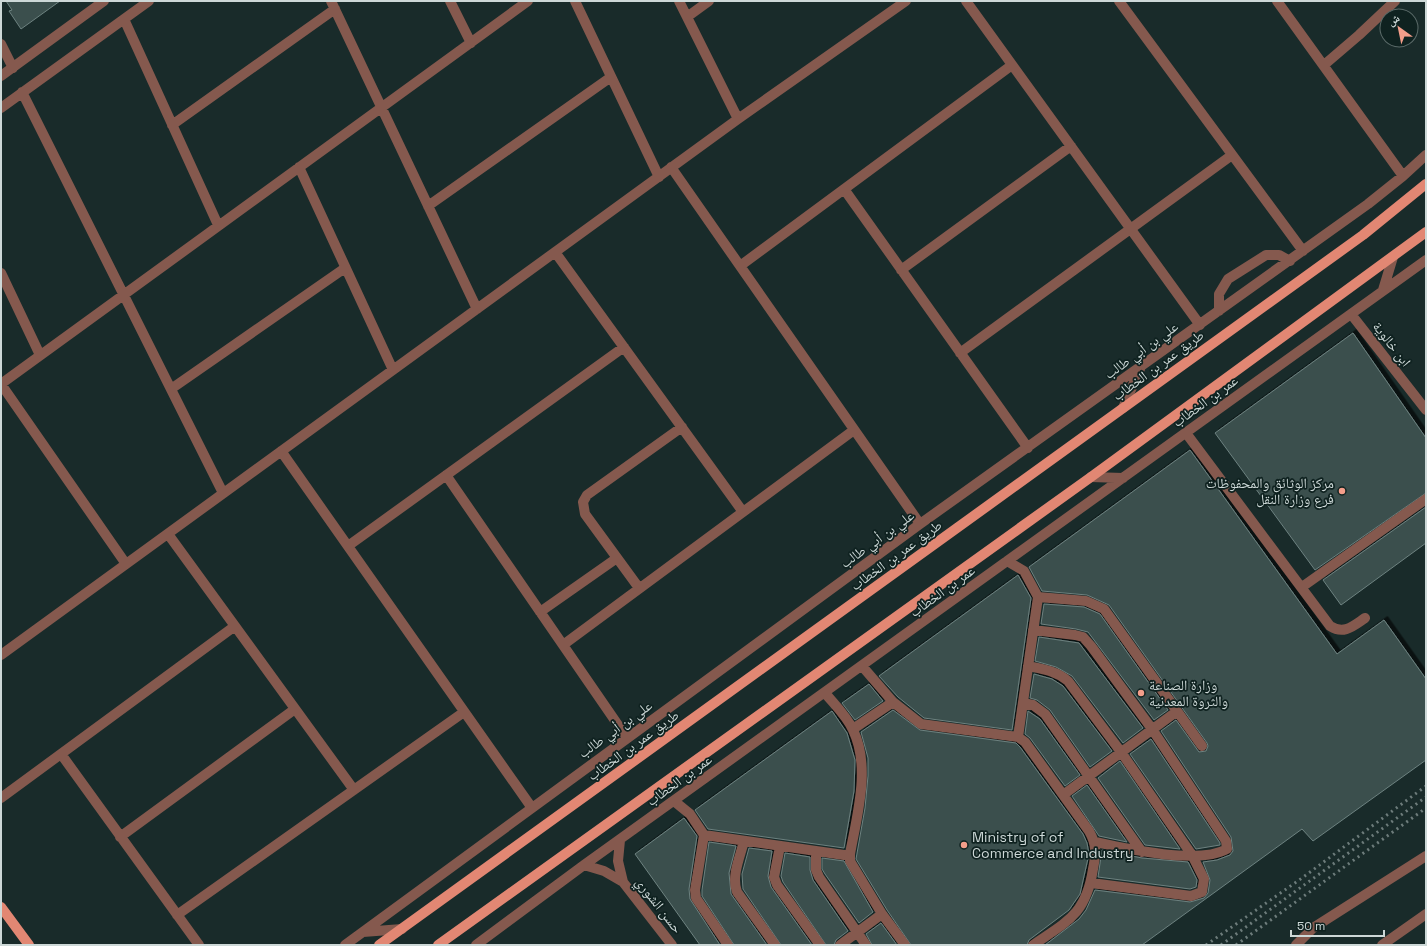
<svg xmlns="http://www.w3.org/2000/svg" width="1427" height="946" viewBox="0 0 1427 946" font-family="'Space Grotesk','Noto Naskh Arabic',sans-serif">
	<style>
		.building { fill: #3b4f4d; stroke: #6d8280; filter: url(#shadow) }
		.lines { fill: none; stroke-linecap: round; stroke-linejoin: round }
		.minor { stroke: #85594e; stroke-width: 10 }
		.major { stroke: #e28773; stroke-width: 10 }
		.rail { stroke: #6d7c7b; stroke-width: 3; stroke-dasharray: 2 4; stroke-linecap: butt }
		.poi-dot { fill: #f49e8a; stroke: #0f2220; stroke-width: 1.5 }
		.labels { text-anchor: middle; stroke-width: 3.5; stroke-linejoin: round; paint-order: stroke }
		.street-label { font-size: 14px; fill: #cdd8d7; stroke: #0f2220 }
		.poi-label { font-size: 14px; fill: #cdd8d7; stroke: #0f2220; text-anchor: start }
	</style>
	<defs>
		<filter id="shadow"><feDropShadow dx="3.5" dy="-3.5" stdDeviation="0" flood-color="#0009"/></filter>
	</defs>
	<rect width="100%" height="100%" fill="#192b2a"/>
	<path class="building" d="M6 1H60L21 29 9 11 12 10Z
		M1353 333 1426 438V493L1315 570 1215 433Z
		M1190 450 1337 654 1384 620 1426 679V760L1313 841 1302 829 1142 945H1045L1079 919 1086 910 1095 890 1190 902 1204 898 1208 893 1210 880 1203 862 1217 860 1230 855 1233 851 1231 837 1161 731 1176 720 1199 752 1206 751 1208 746 1207 743 1109 605 1087 595 1042 591 1029 567Z
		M1426 507V543L1341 605 1323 580Z
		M1018 575 1031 598 1012 730 924 718 898 697 879 676Z
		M1044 604 1084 607 1100 614 1168 710 1154 720 1088 632 1076 629 1041 624Z
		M1039 637 1079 643 1143 728 1123 743 1072 676 1056 667 1035 661Z
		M1034 674 1052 679 1063 686 1112 751 1090 767 1050 710 1037 700 1030 698Z
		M869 684 883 701 855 720 842 703Z
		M893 710 920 730 1016 743 1020 747 1083 834 1087 843 1089 854 1080 894 1069 910 1029 940 1027 945H911L887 910 856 859 865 808 868 776V758L861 732Z
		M832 711 847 733 855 760 854 791 844 848 708 829 695 810Z
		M1028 711 1040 719 1080 775 1065 786 1030 738 1025 734Z
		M1151 739 1220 843V845L1196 849 1130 754Z
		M1120 761 1180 849 1145 845 1098 778Z
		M1087 785 1127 842 1099 836 1072 796Z
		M684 818 697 836 689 889 690 899 720 945H700L635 854Z
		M709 842 736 846 729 873 731 894 767 945H734L702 896V890Z
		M749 848 772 851 768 876 771 887 812 945H781L743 889 742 874Z
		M1102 850 1142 858 1188 862 1197 880 1196 887 1190 889 1098 877Z
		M785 853 810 857V870L813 880 848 931 836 940 834 945H826L783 882 781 876Z
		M822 858 844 861 873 912 859 923 825 874 822 869Z
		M881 923 897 945H872L866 934Z"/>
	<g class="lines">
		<path class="minor" d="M331 1 477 309
			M450 1 471 43
			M575 1 659 177
			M679 1 738 119
			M966 1 1200 325
			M1119 1 1303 251
			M1277 1 1403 176
			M687 17 709 1
			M124 19 218 225
			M1 44 13 68
			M1324 65 1359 35 1395 1
			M1 76 104 1
			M22 92 223 493
			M1 108 149 1
			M172 125 335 9
			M299 167 393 370
			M671 167 920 524
			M844 189 1028 448
			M428 206 611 77
			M555 252 743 512
			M740 266 1012 65
			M901 270 1071 146
			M1 273 40 355
			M1383 290 1393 257
			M1219 311V294L1228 279 1266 255H1279L1290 261
			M1351 314 1426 410
			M960 353 1232 155
			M1 384 528 1
			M1 384 126 564
			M171 389 345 268
			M1123 408 1140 369
			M1186 433 1330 626C1344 635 1353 626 1365 618
			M281 451 532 808
			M446 475 627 738
			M1091 477 1123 478
			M168 534 354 790
			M348 546 624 347
			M1007 561 1024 571 1038 597 1086 601 1104 609 1202 746
			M1302 587 1426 499
			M639 588 585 514 583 502 587 495 682 427
			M540 612 617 558
			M1033 630 1075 635 1083 637 1091 646 1152 729 1226 841 1227 849C1199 865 1127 849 1095 842
			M563 645 854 430
			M1 655 738 119 906 1
			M862 666 893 702 921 724 1018 737 1025 742 1089 831C1097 845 1096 854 1093 869 1086 914 1068 921 1033 945
			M1028 666C1043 669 1056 671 1068 681L1121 752 1192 855 1204 879 1202 892 1191 896 1091 883
			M825 693C834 704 847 716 853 730 871 767 857 815 850 854V861L882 914 905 945
			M1023 703 1033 705 1045 714 1142 852
			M853 729 893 702
			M1018 737 1038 597
			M61 754 199 945
			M1063 795 1176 712
			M1 798 235 626
			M674 801 690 814 704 835 844 855
			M704 835 695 890 696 898 728 945
			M120 837 295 709
			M620 840 618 861 623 882 672 945
			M744 841C740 857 731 876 737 892L775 945
			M780 846 774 877 777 885 820 945
			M816 851V870L819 877 866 945
			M584 865 604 871 623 882
			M177 915 464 712
			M363 932 402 929
			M345 945 920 524 1368 204 1403 176 1426 155
			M476 945 584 865 1426 260
			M840 945 882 914
			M1296 945 1313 928 1426 856
			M1382 945 1426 914"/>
		<path class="major" d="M1 907 29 945
			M379 945 1363 235 1426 184
			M438 945 1091 477 1426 232"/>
		<path class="rail" d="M1206 945 1302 878 1426 786
			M1221 945 1426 797
			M1236 945 1426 808"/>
	</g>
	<g class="poi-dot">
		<circle cx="1342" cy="491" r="4"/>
		<circle cx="1141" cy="693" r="4"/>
		<circle cx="964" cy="845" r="4"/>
	</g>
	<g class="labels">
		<g class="street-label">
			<text transform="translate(1392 344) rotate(52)" y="5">ابن خالوية</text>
			<text transform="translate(1141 350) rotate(-36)" y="5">علي بن أبي طالب</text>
			<text transform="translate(1158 365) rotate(-36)" y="5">طريق عمر بن الخطاب</text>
			<text transform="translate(1205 401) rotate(-36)" y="5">عمر بن الخطاب</text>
			<text transform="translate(877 539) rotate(-36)" y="5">علي بن أبي طالب</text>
			<text transform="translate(896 555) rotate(-36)" y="5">طريق عمر بن الخطاب</text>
			<text transform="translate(942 591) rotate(-36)" y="5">عمر بن الخطاب</text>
			<text transform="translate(615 729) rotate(-36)" y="5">علي بن أبي طالب</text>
			<text transform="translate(633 745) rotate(-36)" y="5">طريق عمر بن الخطاب</text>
			<text transform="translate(679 780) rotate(-36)" y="5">عمر بن الخطاب</text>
			<text transform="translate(659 905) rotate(52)" y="5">حسن الشوري</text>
		</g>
		<g class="poi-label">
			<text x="1334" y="488" text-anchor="end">مركز الوثائق والمحفوظات<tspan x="1334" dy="16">فرع وزارة النقل</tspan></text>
			<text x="1149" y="690">وزارة الصناعة<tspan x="1149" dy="16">والثروة المعدنية</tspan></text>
			<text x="972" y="842">Ministry of of<tspan x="972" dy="16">Commerce and Industry</tspan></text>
		</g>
	</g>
	<rect width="1427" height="946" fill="none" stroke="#cdd8d7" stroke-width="4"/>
	<g transform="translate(1399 28) rotate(327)"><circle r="19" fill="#0f2220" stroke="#5b6b69"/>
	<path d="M0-3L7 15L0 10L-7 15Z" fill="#f49e8a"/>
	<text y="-6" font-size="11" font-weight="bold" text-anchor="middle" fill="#cdd8d7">ش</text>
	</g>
	<path d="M1291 930v6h93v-6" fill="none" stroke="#cdd8d7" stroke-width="2"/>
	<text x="1297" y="930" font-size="12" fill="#cdd8d7" stroke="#0f2220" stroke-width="3" paint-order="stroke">50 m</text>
</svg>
